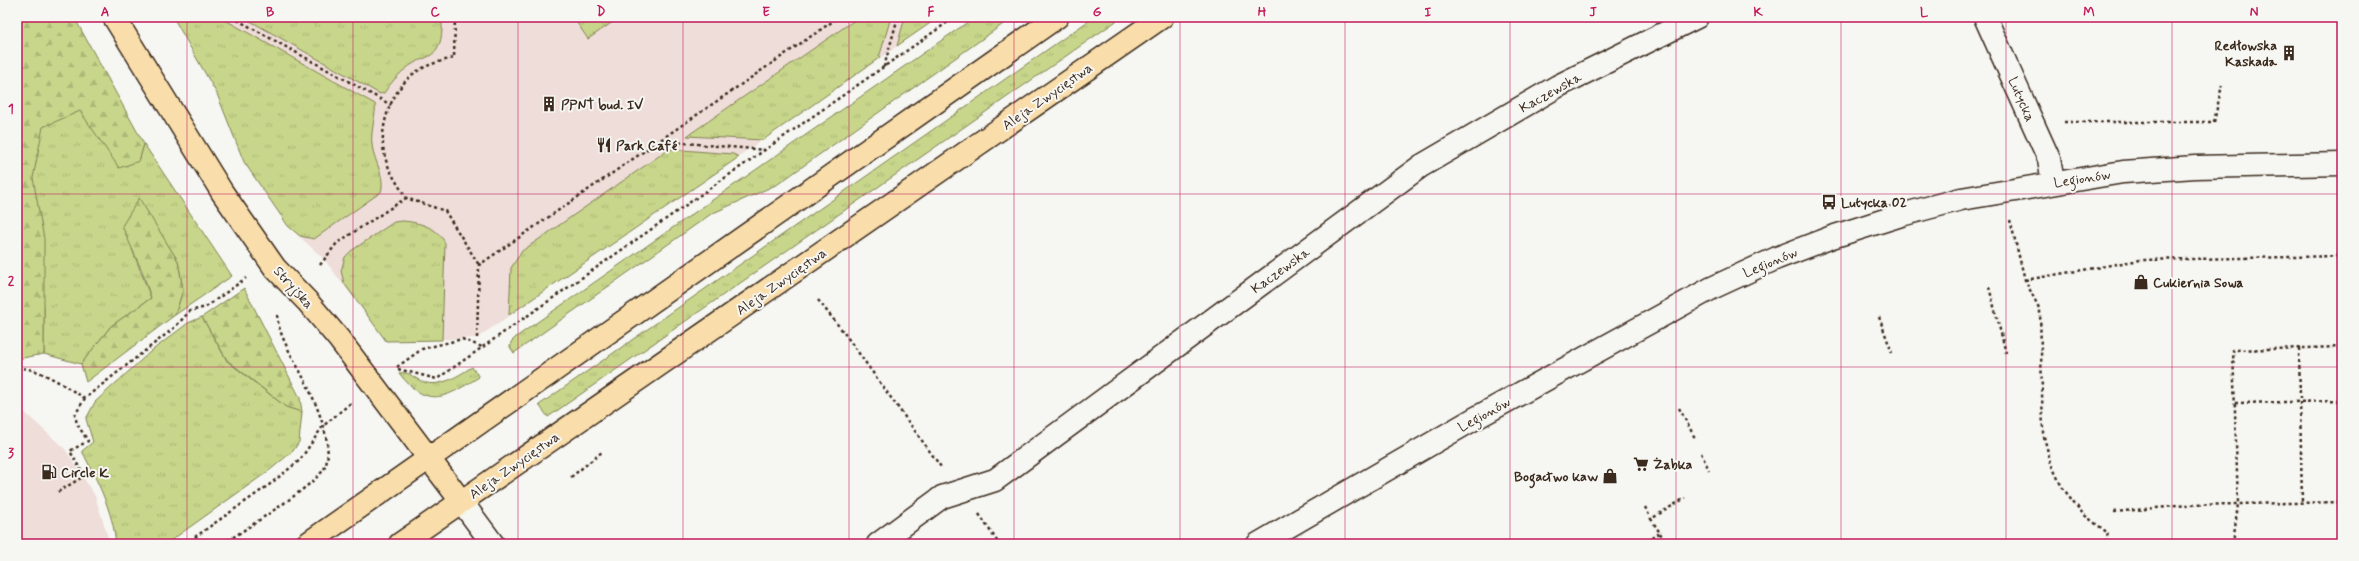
<svg xmlns="http://www.w3.org/2000/svg" width="2359" height="561" viewBox="0 0 2359 561" font-family="Mynerve,sans-serif">
	<style>
		.built { fill: #eeddd8 }
		.grass { fill: url(#grass-tufts); stroke: #818054 }
		.forest { fill: url(#forest-firs); stroke: #818054 }
		.lines { fill: none; stroke-linecap: round; stroke-linejoin: round }
		.minor-casing { stroke: #3b2a1e; stroke-width: 25 }
		.major-casing { stroke: #3b2a1e; stroke-width: 25 }
		.path { stroke: #3b2a1e; stroke-width: 2.5; stroke-dasharray: 3 3; stroke-linecap: butt }
		.minor { stroke: #f6f6f2; stroke-width: 22 }
		.major { stroke: #f9deab; stroke-width: 22 }
		.grid { fill: none; stroke: #c2185b; stroke-width: 1; stroke-opacity: 0.55 }
		.labels { text-anchor: middle; stroke-width: 4; stroke-linejoin: round; paint-order: stroke }
		.poi-label { font-size: 14px; font-weight: bold; fill: #3b2a1e; stroke: #f6f6f2; text-anchor: start }
		.street-label { font-size: 14px; fill: #3b2a1e; stroke: #f6f6f2 }
		.neatline { fill: none; stroke: #c2185b; stroke-width: 1.5 }
		.grid-label { font-size: 13px; text-anchor: middle; font-weight: bold; fill: #c2185b }
	</style>
	<defs>
		<pattern id="grass-tufts" width="24" height="20" patternUnits="userSpaceOnUse"><rect width="24" height="20" fill="#c7d68a"/><path d="M3 7l-1-3M5 7V3M7 7l1-3M15 17l-1-3M17 17v-4M19 17l1-3" fill="none" stroke="#acb877"/></pattern>
		<pattern id="forest-firs" width="22" height="20" patternUnits="userSpaceOnUse"><rect width="22" height="20" fill="#c7d68a"/><path d="M5 1l3.5 6h-7zM16 11l3.5 6h-7z" fill="#acb877"/></pattern>
	</defs>
	<rect width="100%" height="100%" fill="#f6f6f2"/>
	<filter id="ink" filterUnits="userSpaceOnUse"><feTurbulence type="fractalNoise" baseFrequency=".025" numOctaves="2"/><feDisplacementMap in="SourceGraphic" scale="8" xChannelSelector="R" yChannelSelector="G"/><feConvolveMatrix kernelMatrix="1 2 1 2 8 2 1 2 1" color-interpolation-filters="sRGB"/></filter>
	<g filter="url(#ink)">
		<path class="built" d="M173 17H939L477 338 386 341 324 259 288 226 244 162 217 94Z
			M17 411H23L65 449 95 496 110 544H17Z"/>
		<path class="grass" d="M17 17 139 161 144 144 232 276 175 315 183 290 178 261 159 231 132 249 151 298 111 326 81 364 44 354V308Z
			M173 17H220L375 104C377 110 370 133 372 144 373 159 386 177 381 192L314 239 300 236 288 226 244 162 217 94Z
			M243 17H442C442 28 443 41 436 50 432 57 421 59 414 63 402 70 392 81 384 93L380 94Z
			M573 17H620L588 39Z
			M859 17H891L879 58 763 140 687 136Z
			M905 17H939L897 46Z
			M975 17H1013L778 184 711 214 514 353 510 347 511 342 516 337Z
			M1094 17H1122L548 417 539 405Z
			M669 149 733 154 739 157 509 315 511 268 522 251Z
			M402 221C418 222 438 227 445 243L442 340 386 341 344 283 341 271 345 257 351 251 394 222Z
			M202 317 227 361 286 407 302 412 299 442 293 451 270 470 166 544H116C113 511 97 480 82 451L93 442 86 419 95 402 150 352 188 323Z
			M472 367 479 377C444 399 427 409 399 373 409 372 410 375 419 380 437 390 456 377 472 367Z"/>
		<path class="forest" d="M17 17H74L144 144 139 161 119 168 80 111 43 127 33 178 44 239V354L17 359Z
			M139 198 178 261 183 290 175 315 86 382 81 364 111 326 151 298 142 271 122 226Z
			M244 288 300 398 302 412 286 407 227 360 202 317Z"/>
		<g class="lines">
			<g class="minor-casing">
				<path id="minor" d="M1985 17 2049 159 2053 182
					M461 501 493 544
					M878 544 942 497 995 480 1421 166 1558 86 1697 17
					M1258 544 1474 419 1712 288 1777 258 1832 237 1901 215 1961 199 2123 172 2195 167 2342 164"/>
			</g>
			<g class="major-casing">
				<path id="major" d="M114 17 222 192 275 268 307 301 339 339 461 501
					M307 544 1057 17
					M400 544 1162 17"/>
			</g>
			<path class="path" d="M232 17 391 105
				M455 17 454 58C441 61 428 64 416 72 392 88 377 128 385 157 389 172 398 184 406 198L445 211 479 265
				M884 67 898 17
				M2064 122H2214L2222 85
				M661 141 765 150
				M2010 220 2025 280 2040 310 2043 433 2051 464 2062 487 2083 514 2108 533 2105 544
				M320 265 337 243 406 198
				M2025 280 2140 260 2342 256
				M1989 287 2006 353
				M818 300 842 330 941 467
				M1879 317 1892 353
				M477 338 479 265 839 17
				M2299 348 2302 503
				M397 367 422 349 462 339 482 347
				M17 368C40 367 65 387 85 398
				M398 369 437 379 955 17
				M2235 403 2342 401
				M1679 408 1695 438
				M1701 453 1709 470
				M571 477 602 452
				M58 492 84 476 70 451 88 441 77 424 75 415 85 398 174 328 190 311 206 307 246 278
				M1645 507 1651 519
				M2114 512 2187 505 2342 502
				M979 514 999 544
				M1660 533 1666 544
				M185 544 269 485 300 460 323 426 352 402
				M223 544C242 531 318 484 325 467 335 444 314 398 303 377 293 357 278 336 277 313
				M1641 544 1660 533 1651 519 1685 498
				M2233 544 2238 504 2233 350 2342 347"/>
			<use href="#minor" class="minor"/>
			<use href="#major" class="major"/>
		</g>
	</g>
	<path class="grid" d="M187 17V544M353 17V544M518 17V544M683 17V544M849 17V544M1014 17V544M1180 17V544M1345 17V544M1510 17V544M1676 17V544M1841 17V544M2006 17V544M2172 17V544M17 194H2342M17 367H2342"/>
	<defs>
		<g id="building-bare" transform="scale(1.2)"><path d="M-4-6H4V6H1V3H-1V6H-4ZM-2.5-4.3h1.7v1.8h-1.7ZM.8-4.3h1.7v1.8H.8ZM-2.5-1h1.7V.8h-1.7ZM.8-1h1.7V.8H.8Z" fill="#3b2a1e" stroke="#f6f6f2" stroke-width="2.5" paint-order="stroke"/></g>
		<g id="restaurant-bare" transform="scale(1.2)"><path d="M-5-6h1v4h1v-4h1v4h1v-4h1v5L-1.5 .5V6h-2V.5L-5-1ZM5-6V6H3V1.5H1.5Q1.5-4 5-6Z" fill="#3b2a1e" stroke="#f6f6f2" stroke-width="2.5" paint-order="stroke"/></g>
		<g id="bus-bare" transform="scale(1.2)"><path d="M-5-6H5V4H4V6H2V4H-2V6H-4V4H-5ZM-3.5-4V0h7V-4ZM-3.5 1.2v1.5H-2V1.2ZM2 1.2v1.5H3.5V1.2Z" fill="#3b2a1e" stroke="#f6f6f2" stroke-width="2.5" paint-order="stroke"/></g>
		<g id="shop-bare" transform="scale(1.2)"><path d="M-5-2.5h2.3a2.7 3.5 0 0 1 5.4 0H5L5.5 6h-11ZM-1.5-2.5h3a1.5 2.3 0 0 0-3 0Z" fill="#3b2a1e" stroke="#f6f6f2" stroke-width="2.5" paint-order="stroke"/></g>
		<g id="supermarket-bare" transform="scale(1.2)"><path d="M-6-5.5h2.5l.6 2H6L4.5 2H-2.5L-4.4-4H-6ZM-1.5 3.2a1.3 1.3 0 1 0 .1 0ZM3 3.2a1.3 1.3 0 1 0 .1 0Z" fill="#3b2a1e" stroke="#f6f6f2" stroke-width="2.5" paint-order="stroke"/></g>
		<g id="fuel-bare" transform="scale(1.2)"><path d="M-5.5-6h7V0h2V4h1.3V-2.5L3-4.5l.8-.8L6-3V5H2.5V1h-1V6h-7ZM-4.2-4.7v3.2H.2V-4.7Z" fill="#3b2a1e" stroke="#f6f6f2" stroke-width="2.5" paint-order="stroke"/></g>
	</defs>
	<g fill-rule="evenodd">
		<use href="#building-bare" x="2289" y="53"/>
		<use href="#building-bare" x="549" y="104"/>
		<use href="#restaurant-bare" x="604" y="145"/>
		<use href="#bus-bare" x="1829" y="202"/>
		<use href="#shop-bare" x="2141" y="282"/>
		<use href="#supermarket-bare" x="1641" y="464"/>
		<use href="#fuel-bare" x="49" y="472"/>
		<use href="#shop-bare" x="1610" y="476"/>
	</g>
	<g class="labels">
		<g class="poi-label">
			<text x="2277" y="50" text-anchor="end">Redłowska<tspan x="2277" dy="16">Kaskada</tspan></text>
			<text x="561" y="109">PPNT bud. IV</text>
			<text x="616" y="150">Park Café</text>
			<text x="1841" y="207">Lutycka 02</text>
			<text x="2153" y="287">Cukiernia Sowa</text>
			<text x="1653" y="469">Żabka</text>
			<text x="61" y="477">Circle K</text>
			<text x="1598" y="481" text-anchor="end">Bogactwo kaw</text>
		</g>
		<g class="street-label">
			<text transform="translate(1550 92) rotate(-29)" y="5">Kaczewska</text>
			<text transform="translate(1047 96) rotate(-35)" y="5">Aleja Zwycięstwa</text>
			<text transform="translate(2022 99) rotate(66)" y="5">Lutycka</text>
			<text transform="translate(2082 178) rotate(-9)" y="5">Legionów</text>
			<text transform="translate(1770 262) rotate(-23)" y="5">Legionów</text>
			<text transform="translate(1280 270) rotate(-36)" y="5">Kaczewska</text>
			<text transform="translate(781 281) rotate(-35)" y="5">Aleja Zwycięstwa</text>
			<text transform="translate(294 287) rotate(48)" y="5">Stryjska</text>
			<text transform="translate(1484 414) rotate(-29)" y="5">Legionów</text>
			<text transform="translate(514 465) rotate(-35)" y="5">Aleja Zwycięstwa</text>
		</g>
	</g>
	<rect width="2359" height="561" fill="none" stroke="#f6f6f2" stroke-width="44"/>
	<rect x="22" y="22" width="2315" height="517" class="neatline"/>
	<g class="grid-label">
		<text x="105" y="16">A</text>
		<text x="270" y="16">B</text>
		<text x="435" y="16">C</text>
		<text x="601" y="16">D</text>
		<text x="766" y="16">E</text>
		<text x="931" y="16">F</text>
		<text x="1097" y="16">G</text>
		<text x="1262" y="16">H</text>
		<text x="1428" y="16">I</text>
		<text x="1593" y="16">J</text>
		<text x="1758" y="16">K</text>
		<text x="1924" y="16">L</text>
		<text x="2089" y="16">M</text>
		<text x="2254" y="16">N</text>
		<text x="11" y="113">1</text>
		<text x="11" y="285">2</text>
		<text x="11" y="457">3</text>
	</g>
</svg>
